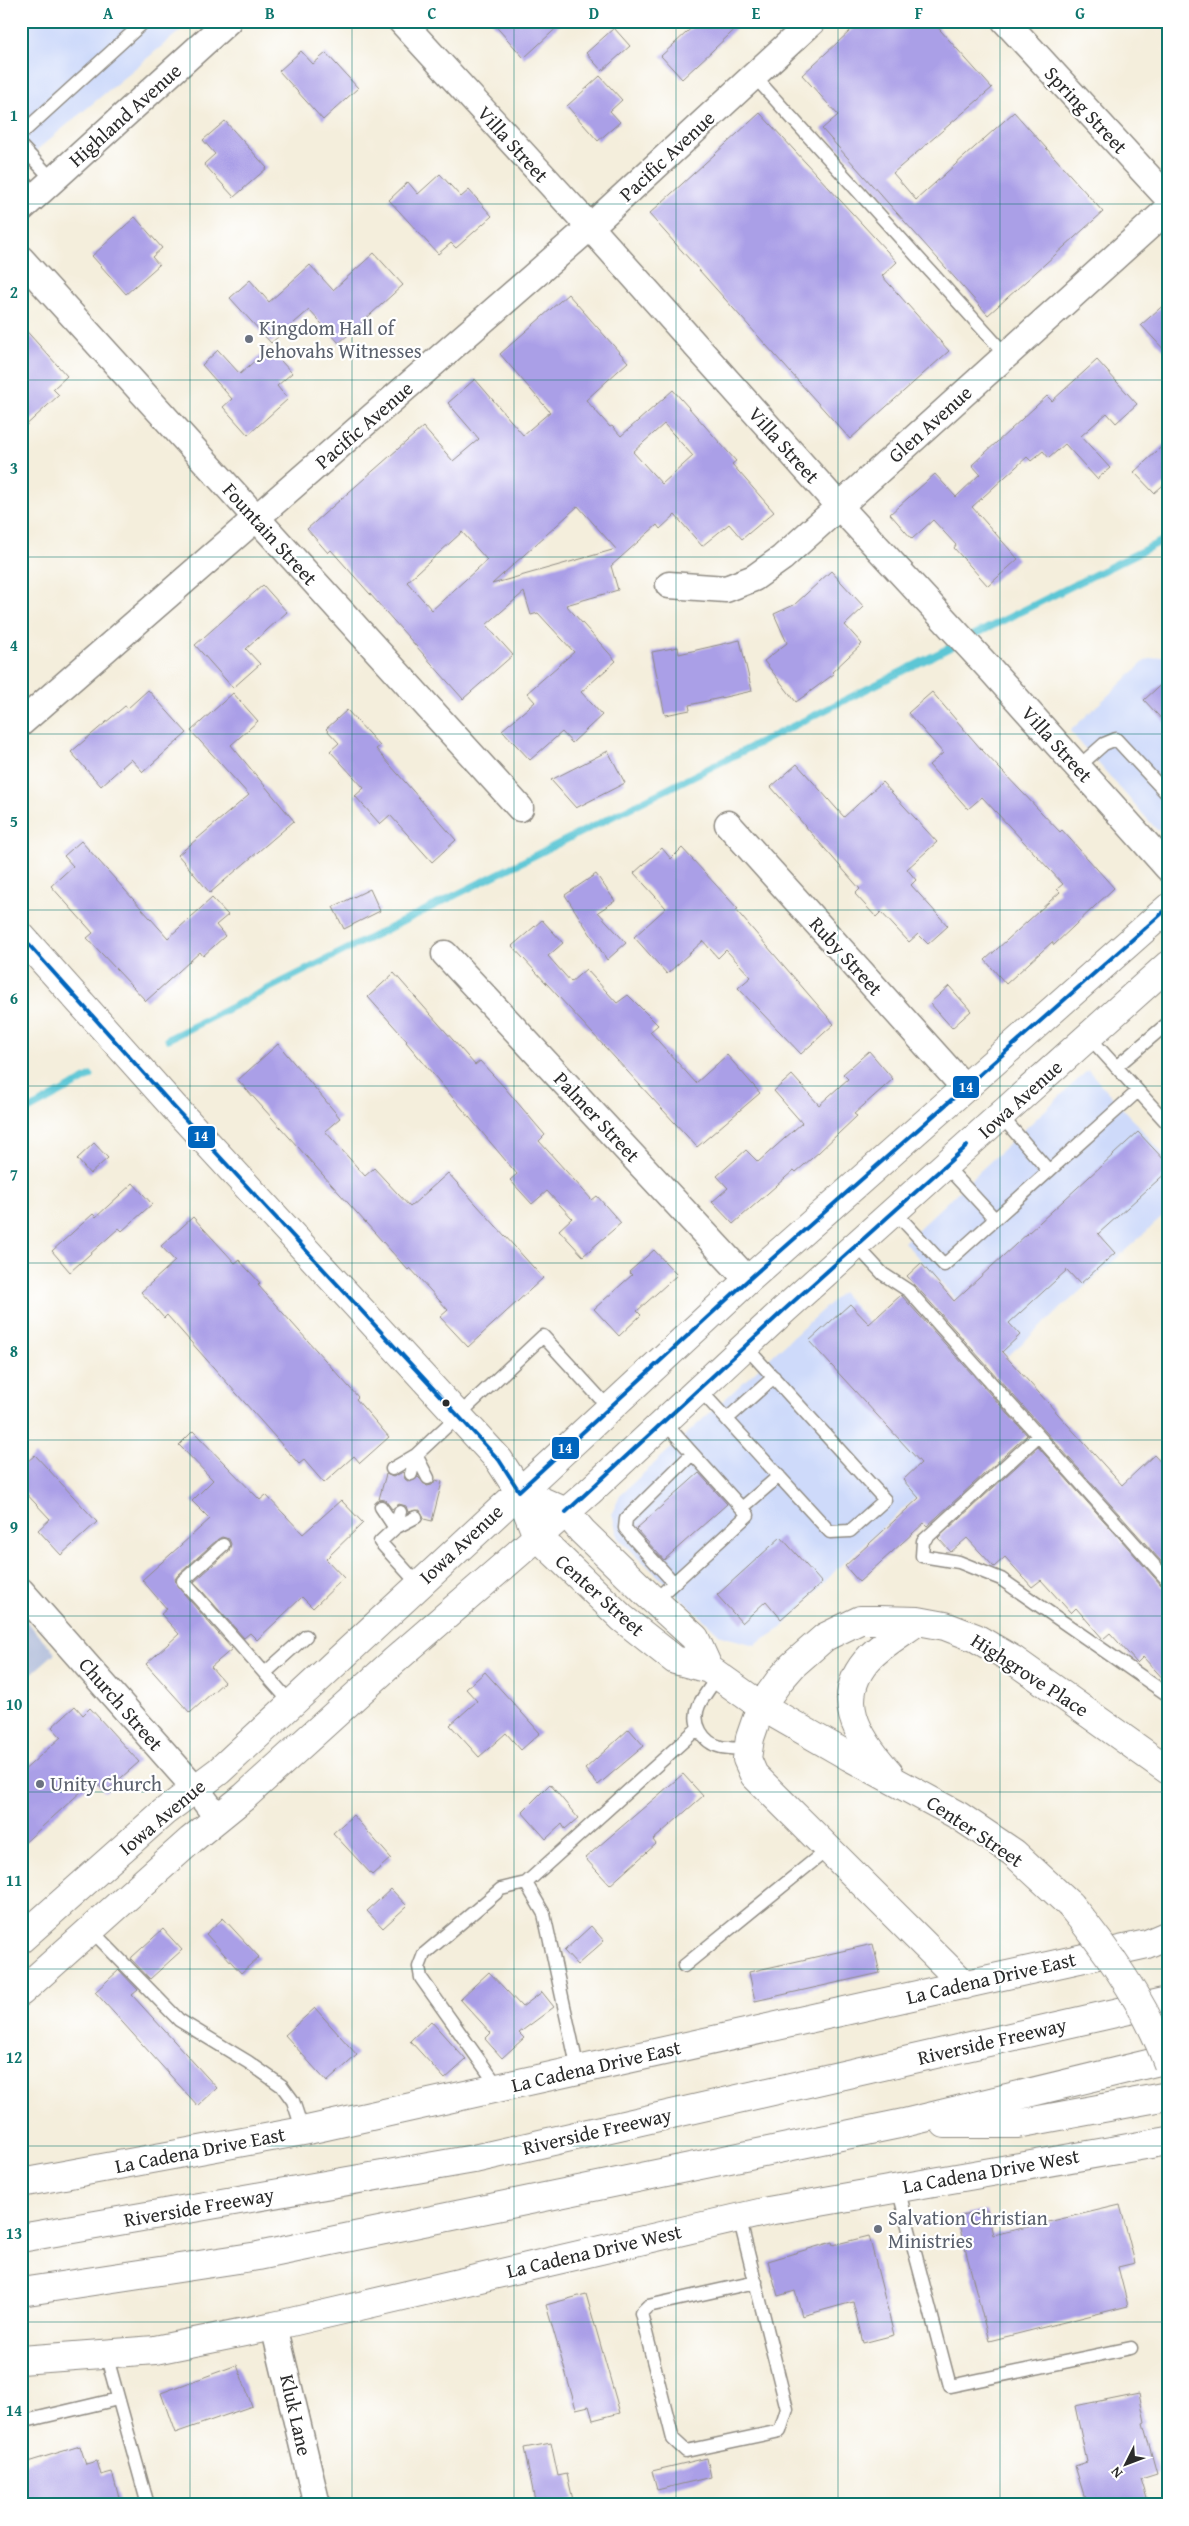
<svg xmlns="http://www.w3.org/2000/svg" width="1189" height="2526" viewBox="0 0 1189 2526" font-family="'Gentium Book Plus',serif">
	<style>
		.built { fill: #cedafa }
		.industrial { fill: #b9c4de }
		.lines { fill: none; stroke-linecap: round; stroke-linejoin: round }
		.stream { stroke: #5bc6d5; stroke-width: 7 }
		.building { fill: #aa9fe7; fill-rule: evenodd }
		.lane-casing { stroke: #908c84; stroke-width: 15 }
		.street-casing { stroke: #908c84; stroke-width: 29 }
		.secondary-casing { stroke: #908c84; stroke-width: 30 }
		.primary-casing { stroke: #908c84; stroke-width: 30 }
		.highway-casing { stroke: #908c84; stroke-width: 30 }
		.lane { stroke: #fff; stroke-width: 12 }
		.street { stroke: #fff; stroke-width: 26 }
		.secondary { stroke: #fff; stroke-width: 28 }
		.primary { stroke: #fff; stroke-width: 28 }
		.highway { stroke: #fff; stroke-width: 28 }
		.secondary-bridge-casing { stroke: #908c84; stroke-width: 30; stroke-linecap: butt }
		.secondary-bridge { stroke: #fff; stroke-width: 28 }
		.bus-1-casing { stroke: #fff; stroke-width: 8 }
		.bus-1 { stroke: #0065bd; stroke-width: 4 }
		.grid { fill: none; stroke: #0f766e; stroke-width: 1; stroke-opacity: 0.55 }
		.worship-dot { fill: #6b7280; stroke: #fff; stroke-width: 2 }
		.bus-dot { fill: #2b2b2b; stroke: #fff; stroke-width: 2 }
		.labels { text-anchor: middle; stroke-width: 4.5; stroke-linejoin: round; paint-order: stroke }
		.street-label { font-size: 20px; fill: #2b2b2b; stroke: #fff }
		.worship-label { font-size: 20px; fill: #5b616d; stroke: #fff; text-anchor: start }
		.line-badge { stroke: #fff; stroke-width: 2 }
		.badge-label { font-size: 14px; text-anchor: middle; font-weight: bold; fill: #fff }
		.neatline { fill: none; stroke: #0f766e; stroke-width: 2 }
		.grid-label { font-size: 16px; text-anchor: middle; font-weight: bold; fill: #0f766e }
	</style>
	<rect width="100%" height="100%" fill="#fff"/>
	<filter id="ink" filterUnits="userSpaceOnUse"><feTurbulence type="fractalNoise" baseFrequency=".02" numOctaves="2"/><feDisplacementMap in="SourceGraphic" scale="10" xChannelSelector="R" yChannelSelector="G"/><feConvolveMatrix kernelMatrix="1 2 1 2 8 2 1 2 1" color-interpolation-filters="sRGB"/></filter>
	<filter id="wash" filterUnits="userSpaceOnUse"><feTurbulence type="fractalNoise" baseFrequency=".0096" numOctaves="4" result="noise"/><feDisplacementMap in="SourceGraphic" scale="20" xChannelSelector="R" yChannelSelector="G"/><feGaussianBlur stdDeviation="1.12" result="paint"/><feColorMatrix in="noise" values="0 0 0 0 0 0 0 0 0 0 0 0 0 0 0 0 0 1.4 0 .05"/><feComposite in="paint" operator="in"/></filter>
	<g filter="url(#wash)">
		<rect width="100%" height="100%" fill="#f4eedc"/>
		<path class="built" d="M21 21H192L21 163Z
			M1168 655V831L1157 830 1070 731 1146 660Z
			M1088 1070 1168 1159V1212L1008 1356 904 1242Z
			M842 1292 976 1443 837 1569 782 1628 755 1645 721 1636 618 1538 612 1513 621 1494Z"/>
		<path class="industrial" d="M21 1615 55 1653 21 1683Z"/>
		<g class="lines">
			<path class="stream" d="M968 638 1168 538
				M168 1039 959 643
				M21 1114 91 1076"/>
		</g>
		<g id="blocks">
			<path class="building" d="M491 21H564L524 58Z
				M699 21H744L682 79 661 56Z
				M861 21H932L992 88 893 173 916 200 1014 112 1103 212 988 315 822 129 838 115 802 75Z
				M614 28 630 46 602 71 586 53Z
				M301 51 313 64 326 53 358 88 323 120 279 71Z
				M600 76 622 100 610 111 620 122 598 141 567 106Z
				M760 113 897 262 882 276 949 351 850 439 649 214Z
				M225 121 267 168 234 197 204 164 215 154 203 140Z
				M440 174 461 197 469 190 492 216 456 248 451 243 438 254 389 200 408 182 418 194Z
				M135 217 162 248 152 257 159 265 126 294 92 256Z
				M374 253 403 285 339 343 309 310 271 343 230 298 250 280 269 302 310 265 333 290Z
				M568 294 628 362 586 400 610 427 612 426 621 436 673 390 736 461 732 464 774 512 742 539 729 524 702 546 675 515 660 529 657 525 611 566 618 590 566 605 616 661 581 692 602 715 572 743 562 732 530 760 502 730 535 702 527 693 574 652 538 613 531 615 524 592 486 625 513 655 463 699 331 550 328 553 307 529 423 427 453 461 479 439 448 403 475 379 523 435 550 412 500 354ZM664 424 693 456 662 484 633 452ZM578 506 616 549 492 584ZM462 532 487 560 432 610 407 582Z
				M1168 301V354L1141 325Z
				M21 325 67 376 53 389 59 395 21 430Z
				M269 348 292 373 277 386 288 399 248 435 223 407 232 399 202 365 218 350 240 374Z
				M1097 360 1137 404 1116 423 1107 413 1081 436 1110 468 1097 479 1065 444 1049 458 1043 451 1031 461 1027 457 972 507 1018 559 988 586 954 548 956 545 933 520 912 539 890 514 935 474 956 497 980 474 972 465 1047 396 1052 401Z
				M1168 441V481L1154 493 1134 472Z
				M831 571 864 607 845 625 862 644 832 672 834 674 796 702 764 661 787 643 774 614 794 605Z
				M263 585 287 612 246 649 260 664 233 688 195 645Z
				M740 640 752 691 689 705 690 710 665 715 652 652 678 647 679 654Z
				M1168 678V726L1144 700Z
				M148 690 187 733 143 772 131 759 101 786 71 752 125 706 128 708Z
				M932 692 981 749 1060 832 1062 830 1114 888 1054 945 1052 942 1006 984 985 960 1060 892 1057 889 1063 884 982 797 968 809 929 765 943 753 908 713Z
				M233 693 258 721 231 745 294 821 210 893 178 855 249 795 191 731Z
				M347 710 380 746 376 749 456 840 432 862 390 815 380 824 355 796 364 788 330 751 339 743 326 729Z
				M608 751 625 783 576 808 551 780Z
				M797 764 844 817 882 782 937 842 907 869 916 880 911 885 948 926 928 944 918 934 909 942 881 912 876 917 855 894 860 889 771 787Z
				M81 841 168 938 212 898 228 915 216 925 225 936 203 956 200 952 146 1001 87 938 93 933 51 886 73 866 64 856Z
				M662 848 671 859 682 848 738 909 736 910 834 1024 801 1054 738 988 751 977 726 950 718 958 703 941 667 974 634 937 666 908 634 873Z
				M596 874 615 901 598 912 626 943 607 960 565 895Z
				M370 889 380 911 344 929 333 907Z
				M542 920 563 943 548 956 571 982 586 969 617 1003 628 995 658 1025 650 1032 696 1083 727 1055 760 1093 697 1147 512 946Z
				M394 973 475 1065 480 1061 505 1088 545 1135 539 1141 592 1200 597 1196 621 1223 583 1256 559 1230 572 1218 547 1191 532 1204 510 1180 517 1174 406 1042 407 1041 368 997Z
				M949 986 971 1011 952 1028 930 1003Z
				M278 1044 340 1118 325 1131 365 1176 374 1168 410 1207 448 1173 543 1278 468 1347 440 1317 448 1310 410 1268 408 1270 238 1080Z
				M869 1051 893 1079 854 1114 857 1116 819 1152 796 1172 794 1170 733 1224 712 1202 728 1188 717 1176 746 1150 758 1162 802 1123 774 1091 792 1075 819 1105 848 1079 843 1074Z
				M1138 1132 1168 1164V1171L1098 1234 1115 1253 1080 1284 1067 1270 1009 1323 1020 1335 1002 1352 1122 1485 1154 1455 1168 1470V1569L907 1276 921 1263 954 1301Z
				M94 1143 108 1158 90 1174 77 1159Z
				M133 1183 152 1204 122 1231 119 1228 70 1272 52 1251 93 1214 96 1217Z
				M193 1217 235 1263 239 1260 260 1283 258 1285 358 1397 356 1399 389 1437 360 1463 354 1456 324 1483 304 1460 299 1464 167 1315 164 1318 141 1292 175 1261 161 1246Z
				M654 1250 677 1275 637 1311 641 1315 619 1336 594 1309 632 1275 629 1272Z
				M901 1295 1027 1435 927 1526 924 1523 859 1582 845 1566 919 1498 903 1480 921 1463 809 1341 850 1304 869 1324Z
				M193 1431 260 1500 266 1495 303 1534 341 1500 363 1523 326 1559 344 1578 313 1608 302 1597 257 1640 250 1633 244 1638 194 1582 229 1551 231 1544 229 1539 222 1537 218 1539 178 1575 175 1579 177 1586 232 1649 211 1667 224 1682 190 1713 146 1664 179 1634 161 1614 167 1609 142 1580 210 1519 192 1501 213 1480 179 1445Z
				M1038 1447 1162 1586 1168 1589V1684L1143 1657 1137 1663 1110 1633 1103 1639 1076 1608 1071 1613 1041 1580 1032 1587 1005 1557 994 1567 967 1538 951 1552 938 1538Z
				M35 1455 97 1522 61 1555 38 1530 50 1519 21 1488V1467Z
				M403 1472 405 1479 409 1482 418 1477 427 1486 432 1485 436 1480 442 1482 432 1521 424 1519 420 1510 408 1512 406 1506 399 1504 392 1509 385 1500 379 1499 386 1474 393 1477Z
				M699 1473 727 1504 664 1560 636 1529Z
				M781 1537 822 1583 781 1619 766 1601 742 1623 717 1595Z
				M485 1672 540 1733 521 1750 506 1733 479 1757 450 1725 477 1701 466 1689Z
				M75 1706 83 1715 90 1708 139 1762 105 1792 94 1780 21 1846V1773L61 1737 52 1727Z
				M629 1729 644 1746 598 1785 585 1769Z
				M683 1774 703 1796 653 1840 656 1844 610 1885 585 1858Z
				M550 1784 578 1818 565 1829 562 1824 546 1839 522 1812Z
				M353 1815 391 1858 372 1875 333 1833Z
				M391 1889 407 1906 383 1928 367 1911Z
				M223 1918 259 1957 241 1973 206 1934Z
				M591 1926 604 1941 577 1965 564 1951Z
				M163 1929 182 1950 150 1979 131 1959 132 1957Z
				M873 1944 880 1973 755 2001 749 1972Z
				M119 1970 138 1990 132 1995 217 2088 198 2106 95 1992Z
				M489 1972 522 2007 542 1992 554 2007 519 2033 524 2038 502 2058 485 2039 491 2033 460 1999Z
				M315 2008 357 2055 327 2082 285 2035Z
				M431 2021 466 2060 445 2079 410 2041Z
				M1120 2205 1135 2263 1118 2267 1128 2306 989 2341 957 2217 987 2210 993 2235Z
				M869 2236 894 2335 863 2343 853 2302 802 2316 795 2291 778 2296 768 2261 832 2242 833 2245Z
				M586 2294 620 2413 593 2420 589 2406 576 2409 546 2305Z
				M237 2365 252 2406 175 2433 161 2393Z
				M1139 2393 1145 2422 1143 2423 1157 2474 1141 2479 1149 2505H1087L1075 2466 1087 2462 1075 2406Z
				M551 2443 558 2476 567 2474 573 2500 550 2505H536L524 2448Z
				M80 2446 86 2464 97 2461 101 2475 112 2472 121 2505H21V2464Z
				M707 2458 711 2477 657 2490 652 2471Z"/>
		</g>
	</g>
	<g filter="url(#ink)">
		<use href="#blocks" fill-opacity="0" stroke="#908c84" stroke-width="1"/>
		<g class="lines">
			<g class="lane-casing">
				<path id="lane" d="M754 76 1006 355
					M21 134 145 21
					M21 146 53 180
					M1078 767 1104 744 1116 739 1168 795
					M1089 1037 1168 1124
					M1116 1067 1168 1023
					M1001 1116 1049 1171
					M945 1165 995 1219
					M894 1211 944 1265 1138 1091
					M856 1245 883 1274 909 1291 1168 1581
					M699 1389 830 1532 850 1531 885 1500 745 1346
					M727 1419 774 1377
					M1038 1436 923 1541 922 1556 959 1562 1001 1579 1168 1695
					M392 1469 416 1455 411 1474
					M428 1478 416 1455 543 1336 609 1408
					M381 1507 395 1528 380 1542 418 1584
					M742 1508 779 1476
					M400 1512 395 1528 416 1517
					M223 1545 183 1581 291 1703
					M674 1583 632 1537 625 1528 626 1519 692 1454
					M654 1601 748 1515 664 1422
					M265 1673 306 1636
					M718 1676C712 1685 704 1695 699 1705 691 1723 703 1743 721 1747 730 1749 739 1748 748 1749
					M526 1883 544 1914 578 2070
					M90 1929 179 2020 248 2062 282 2086 293 2101 303 2131
					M684 1966 828 1849
					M499 2088 421 1978 419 1967 424 1954 501 1889 526 1883 698 1728
					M898 2188 950 2386 1131 2348
					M739 2217 787 2409 780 2431 686 2451 673 2439 641 2313 648 2306 756 2282
					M106 2354 148 2505
					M21 2422 118 2399"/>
			</g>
			<g class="street-casing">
				<path id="street" d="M401 21 590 227 839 506 991 670 1168 868
					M1005 21 1168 198
					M21 209 228 21
					M21 259 520 808
					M669 585 726 589 754 578 782 558 1168 209
					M21 723 590 227 813 21
					M728 824 965 1088
					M445 954 748 1280
					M21 1591 195 1788 218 1818
					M274 2326 317 2505"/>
			</g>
			<g class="secondary-casing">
				<path id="secondary" d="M21 936 174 1107 499 1460 519 1491 537 1536 622 1618 675 1660 709 1669 761 1706 850 1757 959 1816 1014 1853 1070 1905
					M519 1491 566 1512 582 1531 648 1595 695 1638 709 1669
					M889 1773C858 1738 831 1697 871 1656 884 1643 903 1632 918 1621
					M965 1985 754 1775 747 1759 750 1738 761 1706 779 1681 793 1665 825 1637 860 1620H878L918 1621 945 1626 976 1638 1012 1659 1168 1770
					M21 2183 303 2131 1147 1944 1168 1935
					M21 2360 155 2350 274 2326 768 2211 1168 2141"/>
			</g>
			<g class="primary-casing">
				<path id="primary" d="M21 1939 164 1812 219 1771 748 1280 1168 908
					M21 1992 191 1840 244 1797 394 1661 589 1492 784 1310 1168 965"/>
			</g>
			<g class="highway-casing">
				<path id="highway" d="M945 2124H1017L1168 2096
					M21 2238 474 2159 1168 2001
					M21 2292 258 2256 904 2123 1168 2059"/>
			</g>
			<use href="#lane" class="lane"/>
			<use href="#street" class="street"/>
			<use href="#secondary" class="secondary"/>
			<use href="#primary" class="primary"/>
			<use href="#highway" class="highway"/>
			<g class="secondary-bridge-casing">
				<path id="secondary-bridge" d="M1070 1905C1110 1953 1146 2005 1168 2064"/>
			</g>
			<use href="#secondary-bridge" class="secondary-bridge"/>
			<g class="bus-1-casing">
				<path id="bus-1" d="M21 936 174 1107 499 1460 519 1491 748 1280 1168 908
					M566 1512 784 1310 967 1146"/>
			</g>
			<use href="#bus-1" class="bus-1"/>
		</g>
	</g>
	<path class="grid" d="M190 21V2505M352 21V2505M514 21V2505M676 21V2505M838 21V2505M1000 21V2505M21 204H1168M21 380H1168M21 557H1168M21 734H1168M21 910H1168M21 1086H1168M21 1263H1168M21 1440H1168M21 1616H1168M21 1792H1168M21 1969H1168M21 2146H1168M21 2322H1168"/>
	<g class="worship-dot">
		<circle cx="249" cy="339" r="5"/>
		<circle cx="40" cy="1784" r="5"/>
		<circle cx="878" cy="2229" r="5"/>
	</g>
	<circle class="bus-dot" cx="446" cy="1403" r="4.5"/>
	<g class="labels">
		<g class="street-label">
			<text transform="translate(1086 110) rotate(47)" y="7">Spring Street</text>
			<text transform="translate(125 115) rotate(-42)" y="7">Highland Avenue</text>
			<text transform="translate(513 144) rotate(48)" y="7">Villa Street</text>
			<text transform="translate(667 156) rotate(-43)" y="7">Pacific Avenue</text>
			<text transform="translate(930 424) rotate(-42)" y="7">Glen Avenue</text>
			<text transform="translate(364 425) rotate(-41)" y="7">Pacific Avenue</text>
			<text transform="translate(784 445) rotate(48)" y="7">Villa Street</text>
			<text transform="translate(270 534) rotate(48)" y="7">Fountain Street</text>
			<text transform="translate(1057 744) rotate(48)" y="7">Villa Street</text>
			<text transform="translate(846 956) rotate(48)" y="7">Ruby Street</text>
			<text transform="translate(1020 1099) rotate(-42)" y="7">Iowa Avenue</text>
			<text transform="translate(597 1117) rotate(47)" y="7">Palmer Street</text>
			<text transform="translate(461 1544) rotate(-43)" y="7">Iowa Avenue</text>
			<text transform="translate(600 1595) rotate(42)" y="7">Center Street</text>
			<text transform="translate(1030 1675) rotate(33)" y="7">Highgrove Place</text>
			<text transform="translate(121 1704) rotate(49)" y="7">Church Street</text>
			<text transform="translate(162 1817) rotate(-40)" y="7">Iowa Avenue</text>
			<text transform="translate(975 1831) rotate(34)" y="7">Center Street</text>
			<text transform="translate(991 1978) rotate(-13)" y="7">La Cadena Drive East</text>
			<text transform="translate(992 2041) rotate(-13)" y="7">Riverside Freeway</text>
			<text transform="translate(596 2066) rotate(-13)" y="7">La Cadena Drive East</text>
			<text transform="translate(597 2131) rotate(-13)" y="7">Riverside Freeway</text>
			<text transform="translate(200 2150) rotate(-11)" y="7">La Cadena Drive East</text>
			<text transform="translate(991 2171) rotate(-10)" y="7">La Cadena Drive West</text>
			<text transform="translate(199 2207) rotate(-10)" y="7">Riverside Freeway</text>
			<text transform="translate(594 2251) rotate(-13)" y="7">La Cadena Drive West</text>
			<text transform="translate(296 2415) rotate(77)" y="7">Kluk Lane</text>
		</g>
		<g class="worship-label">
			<text x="259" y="335">Kingdom Hall of<tspan x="259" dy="23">Jehovahs Witnesses</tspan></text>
			<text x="50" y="1791">Unity Church</text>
			<text x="888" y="2225">Salvation Christian<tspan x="888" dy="23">Ministries</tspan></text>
		</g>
	</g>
	<g class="line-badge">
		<rect x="952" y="1075" width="28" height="24" rx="5" fill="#0065bd"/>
		<rect x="187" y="1125" width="29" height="24" rx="5" fill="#0065bd"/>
		<rect x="551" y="1436" width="29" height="24" rx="5" fill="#0065bd"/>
	</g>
	<g class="badge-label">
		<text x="966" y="1092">14</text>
		<text x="201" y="1141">14</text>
		<text x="565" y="1453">14</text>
	</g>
	<rect width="1189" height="2526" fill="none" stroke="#fff" stroke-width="55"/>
	<g transform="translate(1126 2464) rotate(228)" stroke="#ffffff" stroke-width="4" paint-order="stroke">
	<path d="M0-4L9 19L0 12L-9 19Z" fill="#2b2b2b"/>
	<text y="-8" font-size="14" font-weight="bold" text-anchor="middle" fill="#2b2b2b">N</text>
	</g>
	<rect x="28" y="28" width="1134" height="2470" class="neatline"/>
	<g class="grid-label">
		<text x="108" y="19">A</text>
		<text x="270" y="19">B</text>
		<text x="432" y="19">C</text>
		<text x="594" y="19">D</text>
		<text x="756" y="19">E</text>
		<text x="919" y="19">F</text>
		<text x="1080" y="19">G</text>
		<text x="14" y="121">1</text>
		<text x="14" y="298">2</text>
		<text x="14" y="474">3</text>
		<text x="14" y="651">4</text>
		<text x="14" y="827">5</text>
		<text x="14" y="1004">6</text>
		<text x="14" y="1180">7</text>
		<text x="14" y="1357">8</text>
		<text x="14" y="1533">9</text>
		<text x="14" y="1710">10</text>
		<text x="14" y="1886">11</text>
		<text x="14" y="2063">12</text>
		<text x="14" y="2239">13</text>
		<text x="14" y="2416">14</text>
	</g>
</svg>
